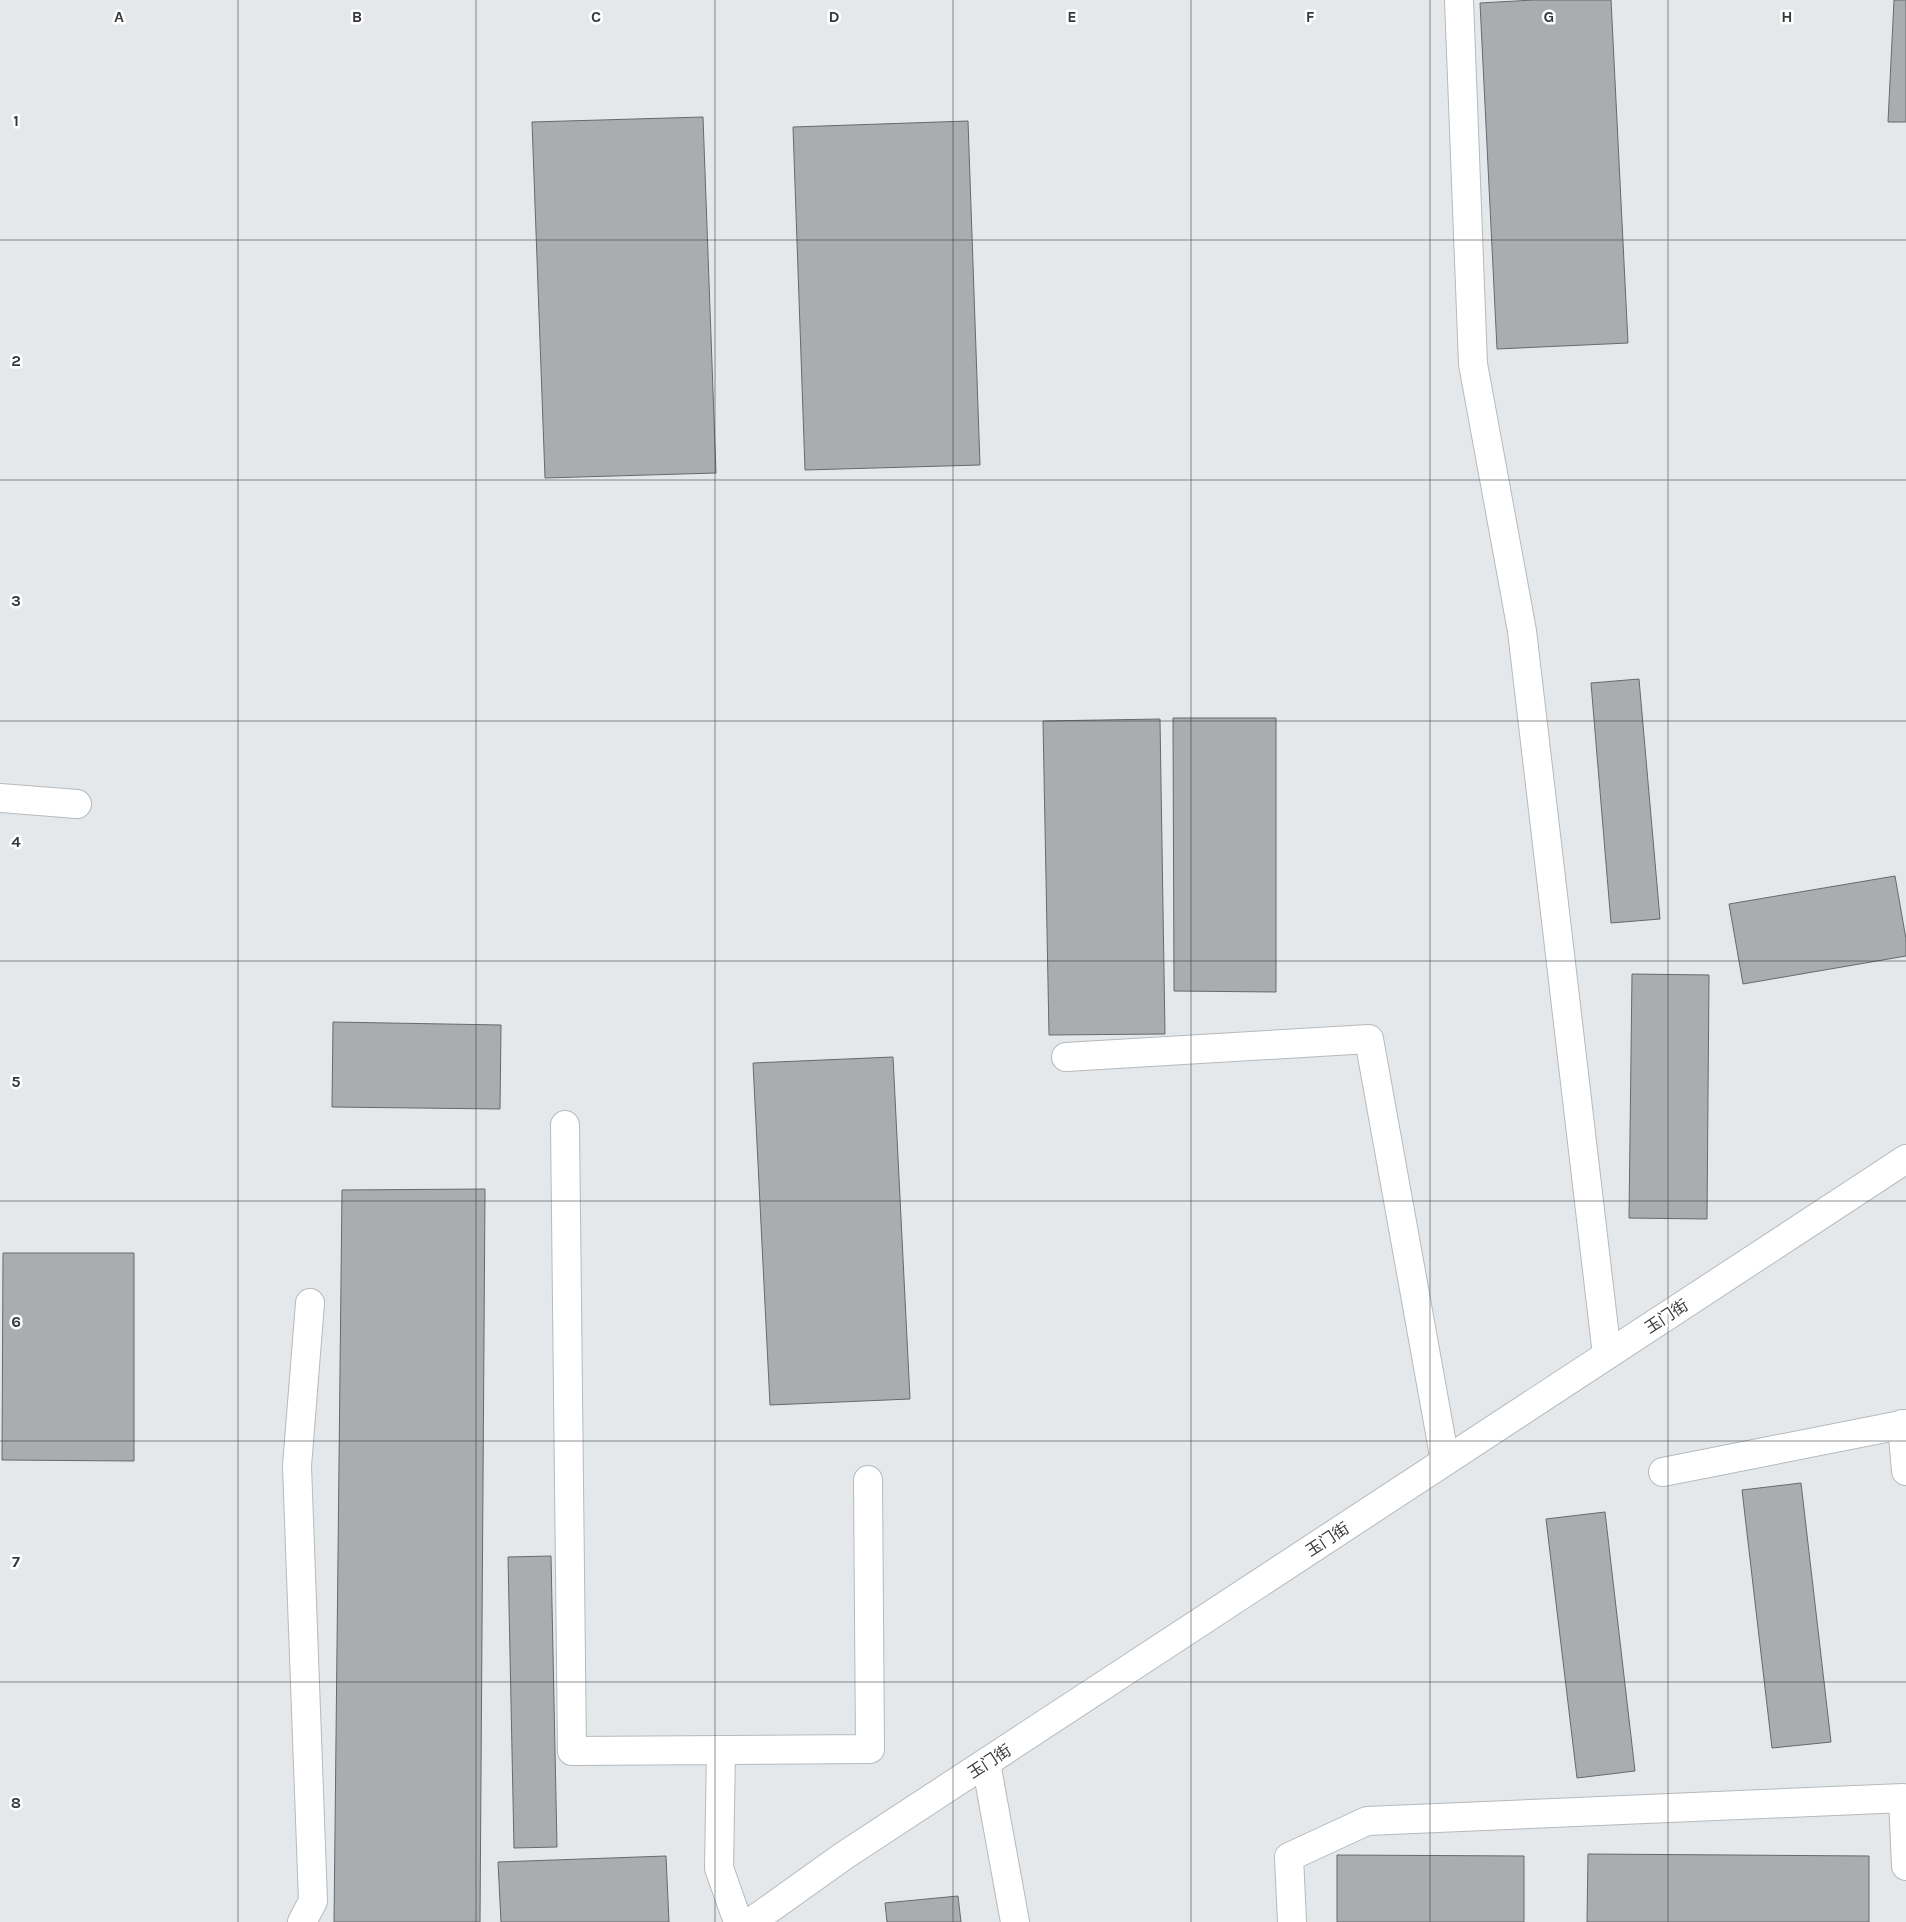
<svg xmlns="http://www.w3.org/2000/svg" width="1906" height="1922" viewBox="0 0 1906 1922" font-family="Karla,'Noto Sans SC',sans-serif">
	<style>
		.building { fill: #a9adb0; stroke: #676a6d }
		.lines { fill: none; stroke-linecap: round; stroke-linejoin: round }
		.minor-casing { stroke: #b6babd; stroke-width: 30 }
		.minor { stroke: #fff; stroke-width: 28 }
		.grid { fill: none; stroke: #38393a; stroke-width: 1; stroke-opacity: 0.55 }
		.labels { text-anchor: middle; stroke-width: 5; stroke-linejoin: round; paint-order: stroke }
		.street-label { font-size: 16px; fill: #38393a; stroke: #fff }
		.grid-label { font-size: 16px; text-anchor: middle; font-weight: bold; fill: #38393a; stroke: #fff; stroke-width: 5; stroke-linejoin: round; paint-order: stroke }
	</style>
	<rect width="100%" height="100%" fill="#e4e8eb"/>
	<path class="building" d="M1534 0H1611L1628 343 1497 349 1480 3Z
		M1894 0H1906V122H1888Z
		M703 117 716 473 545 478 532 122Z
		M968 121 980 465 805 470 793 127Z
		M1639 679 1660 919 1611 923 1591 683Z
		M1173 718H1276V992L1174 991Z
		M1160 719 1165 1034 1049 1035 1043 721Z
		M1895 876 1906 939V956L1743 984 1729 904Z
		M1632 974 1709 975 1707 1219 1629 1218Z
		M333 1022 501 1025 500 1109 332 1107Z
		M893 1057 910 1399 770 1405 753 1063Z
		M485 1189 480 1922H334L342 1190Z
		M3 1253H134V1461L2 1460Z
		M1801 1483 1831 1742 1772 1748 1742 1490Z
		M1605 1512 1635 1771 1577 1778 1546 1519Z
		M551 1556 557 1847 514 1848 508 1557Z
		M1588 1854 1869 1856V1922H1587Z
		M1337 1855 1524 1856V1922H1337Z
		M666 1856 669 1922H501L498 1862Z
		M958 1896 961 1922H887L885 1903Z"/>
	<g class="lines">
		<g class="minor-casing">
			<path id="minor" d="M1459 0 1473 364 1522 631 1607 1355
				M0 798 77 804
				M1066 1057 1369 1039 1445 1461
				M565 1125 572 1751 870 1749 868 1480
				M1902 1424 1906 1471
				M1663 1472 1906 1424
				M721 1750 719 1868 738 1922
				M986 1763 1015 1922
				M302 1922 313 1901 297 1466 310 1303
				M751 1922 845 1855 1906 1159
				M1292 1922 1289 1857 1367 1821 1903 1798 1906 1866"/>
		</g>
		<use href="#minor" class="minor"/>
	</g>
	<path class="grid" d="M238 0V1922M476 0V1922M715 0V1922M953 0V1922M1191 0V1922M1430 0V1922M1668 0V1922M0 240H1906M0 480H1906M0 721H1906M0 961H1906M0 1201H1906M0 1441H1906M0 1682H1906"/>
	<g class="labels">
		<g class="street-label">
			<text transform="translate(1666 1316) rotate(-33)" y="6">玉门街</text>
			<text transform="translate(1327 1539) rotate(-33)" y="6">玉门街</text>
			<text transform="translate(989 1761) rotate(-33)" y="6">玉门街</text>
		</g>
	</g>
	<g class="grid-label">
		<text x="119" y="22">A</text>
		<text x="357" y="22">B</text>
		<text x="596" y="22">C</text>
		<text x="834" y="22">D</text>
		<text x="1072" y="22">E</text>
		<text x="1310" y="22">F</text>
		<text x="1549" y="22">G</text>
		<text x="1787" y="22">H</text>
		<text x="16" y="126">1</text>
		<text x="16" y="366">2</text>
		<text x="16" y="606">3</text>
		<text x="16" y="847">4</text>
		<text x="16" y="1087">5</text>
		<text x="16" y="1327">6</text>
		<text x="16" y="1567">7</text>
		<text x="16" y="1808">8</text>
	</g>
</svg>
